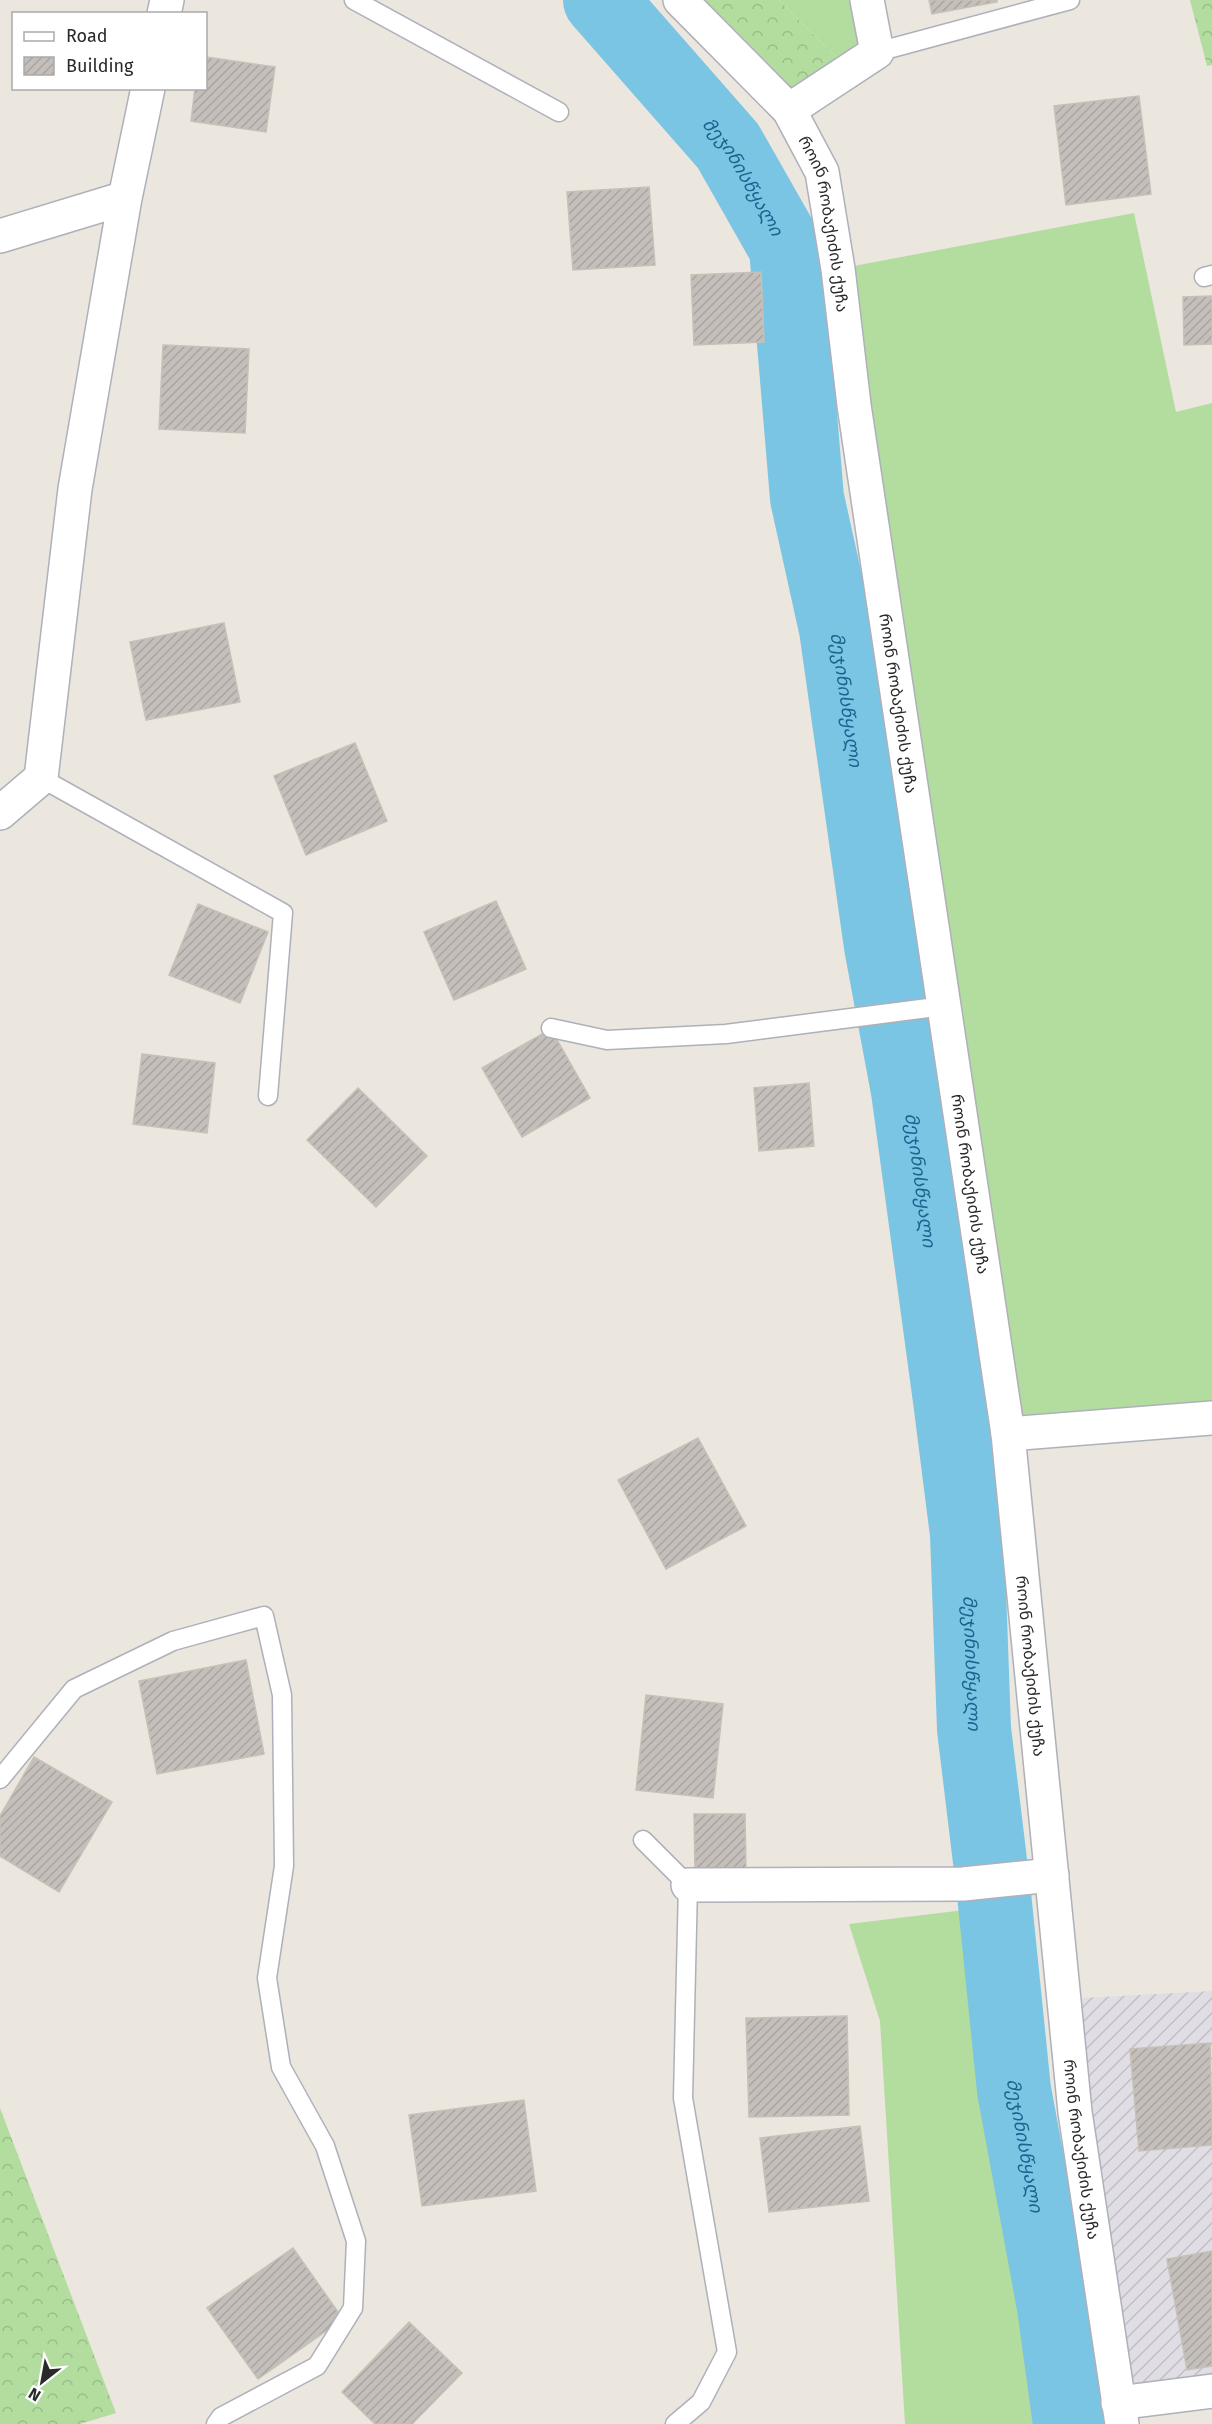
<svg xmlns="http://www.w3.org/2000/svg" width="1212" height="2424" viewBox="0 0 1212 2424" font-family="'Fira Sans','Noto Sans Georgian',sans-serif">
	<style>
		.industrial { fill: url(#industrial-furrows) }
		.grass { fill: #b3dc9f }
		.forest { fill: url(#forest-crowns) }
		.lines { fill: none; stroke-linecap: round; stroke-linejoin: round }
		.river { stroke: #7ac5e3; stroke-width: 74 }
		.building { fill: url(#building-hatch); stroke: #c6c1b7; stroke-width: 1.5 }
		.lane-casing { stroke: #aeb0ba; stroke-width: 21 }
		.street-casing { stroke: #aeb0ba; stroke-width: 36 }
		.secondary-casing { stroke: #aeb0ba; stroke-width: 36 }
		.lane { stroke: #fff; stroke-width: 18 }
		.street { stroke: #fff; stroke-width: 33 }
		.secondary { stroke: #fff; stroke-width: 33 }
		.labels { text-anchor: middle; stroke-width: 4.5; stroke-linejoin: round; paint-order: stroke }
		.street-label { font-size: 16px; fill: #2a2a2a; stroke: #fff }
		.water-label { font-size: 18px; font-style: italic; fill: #1a648f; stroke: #fff }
	</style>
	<defs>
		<pattern id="industrial-furrows" width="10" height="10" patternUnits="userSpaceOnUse" patternTransform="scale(1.5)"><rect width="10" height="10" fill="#e0dee4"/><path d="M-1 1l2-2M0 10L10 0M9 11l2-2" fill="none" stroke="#c0bfc4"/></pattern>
		<pattern id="forest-crowns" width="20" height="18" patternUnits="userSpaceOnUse" patternTransform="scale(1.5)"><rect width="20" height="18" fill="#b3dc9f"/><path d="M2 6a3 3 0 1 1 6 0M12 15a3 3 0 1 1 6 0" fill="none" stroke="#9abd89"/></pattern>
		<pattern id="building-hatch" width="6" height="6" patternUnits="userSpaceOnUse" patternTransform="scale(1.5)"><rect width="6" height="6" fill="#c4bfba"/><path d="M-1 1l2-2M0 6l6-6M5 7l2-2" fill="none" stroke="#a9a4a0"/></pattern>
	</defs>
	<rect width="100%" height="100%" fill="#ebe6de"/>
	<path class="industrial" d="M1212 1991V2391L1118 2403 1064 1999Z"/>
	<path class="grass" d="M779 0H867L877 52 849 70Z
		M1134 213 1176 412 1212 403V1418L1008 1434 838 269Z
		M981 1908 1052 2424H905L880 2021 849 1924Z"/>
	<path class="forest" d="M680 0H779L849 70 789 110Z
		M1190 0H1212V65L1207 66Z
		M0 2108 116 2413 80 2424H0Z"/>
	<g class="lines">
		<path class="river" id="s1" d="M600 0 728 146 786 248 807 498 836 629 881 946 908 1091 950 1400 967 1534 974 1729 994 1894 1014 2090 1054 2307 1070 2424"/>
	</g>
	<path class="building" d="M929 0H997V2L932 14Z
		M206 57 275 67 266 132 191 121 195 88H206Z
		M1139 96 1151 194 1066 205 1054 106Z
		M649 187 655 265 573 270 567 192Z
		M761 272 764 342 694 345 691 275Z
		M1212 296V344L1184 345 1183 297Z
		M163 345 249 349 245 433 159 429Z
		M224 623 240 702 146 720 130 642Z
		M355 743 387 821 306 855 274 776Z
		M496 901 526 969 454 1000 424 932Z
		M198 904 268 932 240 1003 169 975Z
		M551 1029 590 1098 522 1137 482 1068Z
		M142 1054 215 1063 207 1133 133 1124Z
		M809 1083 814 1146 759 1151 754 1088Z
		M358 1088 427 1156 376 1207 307 1140Z
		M698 1438 746 1526 666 1569 618 1480Z
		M246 1660 264 1754 157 1774 139 1681Z
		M646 1695 723 1704 713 1798 636 1790Z
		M34 1757 112 1802 59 1892 0 1856V1816Z
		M694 1814H745L746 1871 695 1872Z
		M847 2016 849 2115 749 2117 746 2018Z
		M1210 2043 1212 2145 1139 2151 1130 2049Z
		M524 2100 536 2191 422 2206 409 2115Z
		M860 2126 869 2201 769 2212 760 2138Z
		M293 2248 343 2319 258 2379 207 2308Z
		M1212 2251V2366L1187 2370 1167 2259Z
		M409 2322 462 2373 412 2424H375L342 2392Z"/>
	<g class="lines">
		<g class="lane-casing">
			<path id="lane" d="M354 0 559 112
				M877 52 1070 0
				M1204 277 1212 275
				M41 778 283 913 268 1096
				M551 1028 607 1040 726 1034 944 1006
				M0 1779 74 1689 173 1641 264 1616 282 1695 284 1866 267 1978 281 2067 325 2146 356 2241 353 2308 317 2366 221 2417 216 2424
				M643 1840 688 1885 683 2098 727 2352 701 2402 675 2424"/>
		</g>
		<g class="street-casing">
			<path id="street" d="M164 14 167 0
				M789 110 877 52 867 0
				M0 236 125 198
				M0 813 41 778 75 489 125 198 148 88
				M1008 1434 1212 1418
				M688 1885 963 1884 1052 1875
				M1118 2403 1212 2391"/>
		</g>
		<g class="secondary-casing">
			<g id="secondary">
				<path id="s2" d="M680 0 789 110 822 172 838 269 854 405 1008 1434 1075 2112 1122 2424"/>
			</g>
		</g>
		<use href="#lane" class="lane"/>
		<use href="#street" class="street"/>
		<use href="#secondary" class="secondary"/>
	</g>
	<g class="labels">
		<g class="street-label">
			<text dy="6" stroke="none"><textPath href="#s2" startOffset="276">როინ რობაქიძის ქუჩა</textPath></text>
			<text dy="6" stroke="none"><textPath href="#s2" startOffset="762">როინ რობაქიძის ქუჩა</textPath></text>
			<text dy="6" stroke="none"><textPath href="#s2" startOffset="1248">როინ რობაქიძის ქუჩა</textPath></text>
			<text dy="6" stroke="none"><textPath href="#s2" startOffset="1734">როინ რობაქიძის ქუჩა</textPath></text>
			<text dy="6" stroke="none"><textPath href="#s2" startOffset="2220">როინ რობაქიძის ქუჩა</textPath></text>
		</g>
		<g class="water-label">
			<text dy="6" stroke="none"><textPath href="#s1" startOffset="228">მეჯინისწყალი</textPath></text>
			<text dy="6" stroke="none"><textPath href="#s1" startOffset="768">მეჯინისწყალი</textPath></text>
			<text dy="6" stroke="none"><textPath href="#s1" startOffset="1254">მეჯინისწყალი</textPath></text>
			<text dy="6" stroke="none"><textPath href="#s1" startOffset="1740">მეჯინისწყალი</textPath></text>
			<text dy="6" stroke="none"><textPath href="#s1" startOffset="2226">მეჯინისწყალი</textPath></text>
		</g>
	</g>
	<rect x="12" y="12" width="195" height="78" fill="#ffffff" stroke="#aaaaaa" stroke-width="1.5"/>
	<rect x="24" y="32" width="30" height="9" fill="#ffffff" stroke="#aaaaaa" stroke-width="1.5"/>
	<text x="66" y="42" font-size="18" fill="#2a2a2a">Road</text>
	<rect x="24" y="57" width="30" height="18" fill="url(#building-hatch)" stroke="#aaaaaa" stroke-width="1.5"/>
	<text x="66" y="72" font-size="18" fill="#2a2a2a">Building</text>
	<g transform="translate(42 2382) rotate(211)" stroke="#ffffff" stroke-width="4.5" paint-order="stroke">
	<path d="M0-4.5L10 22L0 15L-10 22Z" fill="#2a2a2a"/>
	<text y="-9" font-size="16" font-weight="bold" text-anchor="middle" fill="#2a2a2a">N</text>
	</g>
</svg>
